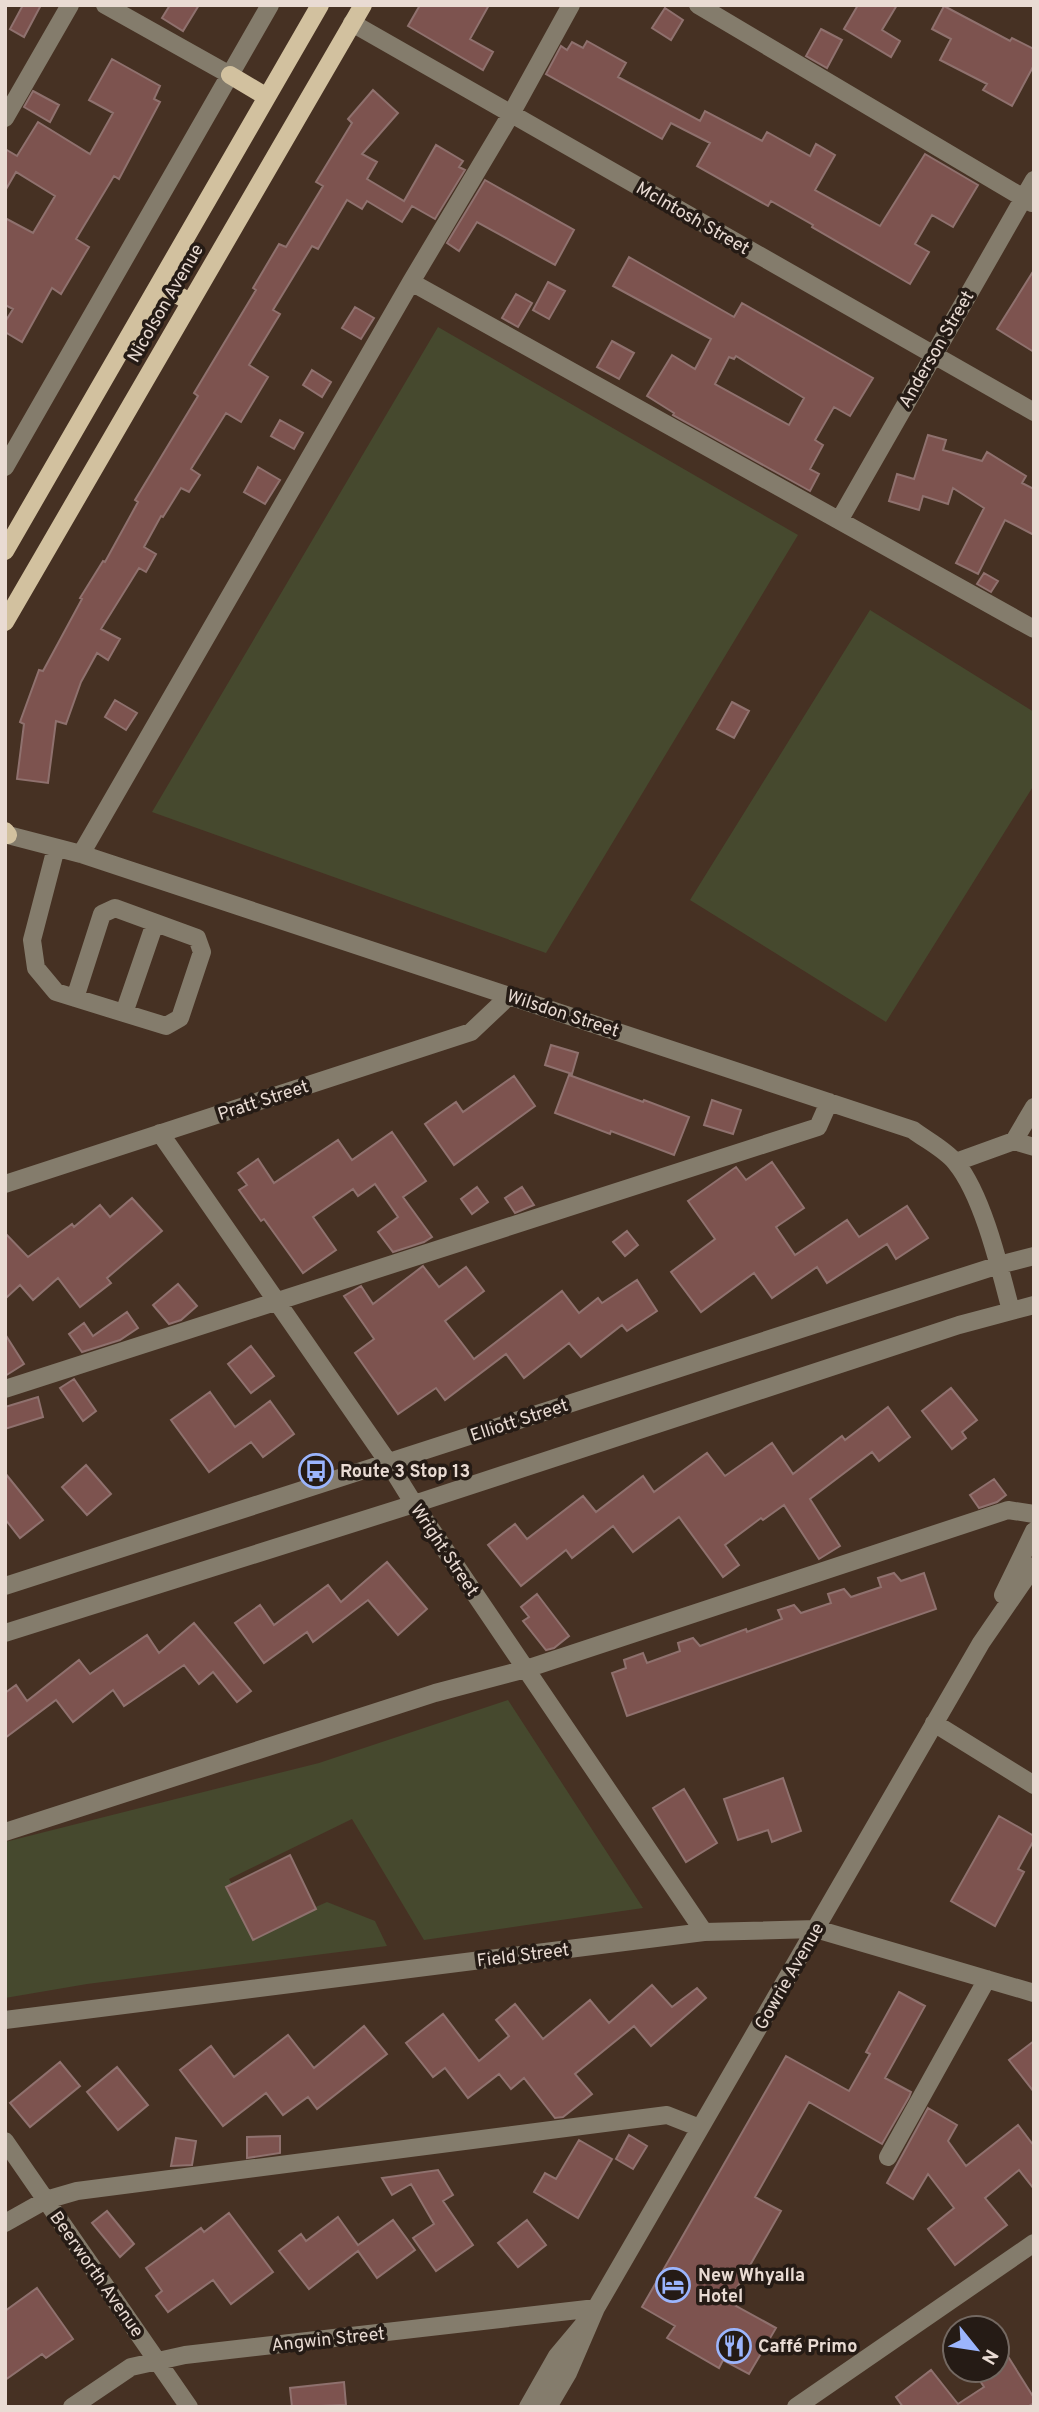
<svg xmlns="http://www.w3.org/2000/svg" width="1039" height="2412" viewBox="0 0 1039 2412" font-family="Overpass,sans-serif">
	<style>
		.green { fill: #46492e }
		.building { fill: #7d534f; stroke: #8f716e; stroke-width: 2; fill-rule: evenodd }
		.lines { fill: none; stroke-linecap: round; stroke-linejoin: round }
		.minor { stroke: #847c6c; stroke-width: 18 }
		.major { stroke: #d2c19f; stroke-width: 18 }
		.labels { text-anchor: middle; stroke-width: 7; stroke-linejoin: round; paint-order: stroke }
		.street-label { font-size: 18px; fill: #e9dbd3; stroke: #251b15 }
		.poi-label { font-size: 18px; font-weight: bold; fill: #e9dbd3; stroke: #251b15; text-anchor: start }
	</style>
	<rect width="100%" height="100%" fill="#463123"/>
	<path class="green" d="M438 327 798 535 546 953 152 812Z
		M870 610 1034 712V785L886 1022 690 900Z
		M508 1700 643 1908 424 1940 352 1819 229 1879 259 1932 327 1902 375 1921 387 1946 87 1984 5 1998V1842L319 1763Z"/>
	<path class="building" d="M23 5H41L24 37 10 29Z
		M170 5H199L183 31 162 18Z
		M420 5H489L470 39 493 52 483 70 408 26Z
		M858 5H897L882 30 900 41 891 57 844 29Z
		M944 6 1010 41 1012 38 1034 49V65L1012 106 983 90 987 84 940 60 951 39 932 29Z
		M665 8 683 20 671 40 652 28Z
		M821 29 842 40 827 68 806 56Z
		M587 41 626 63 618 77 700 121 705 111 762 141 767 132 810 156 816 144 835 155 815 190 880 226 925 154 978 185 953 227 932 215 915 244 929 252 910 284 812 227 813 225 771 201 768 206 697 166 710 143 671 123 662 139 546 74 561 46 567 50 572 42 583 48Z
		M112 59 160 86 154 99 160 102 119 179 114 176 76 239 89 247 61 294 52 288 22 342 5 332V322L13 309 5 305V218L33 233 55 196 16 172 5 191V149L17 156 38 122 90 154 113 113 89 100Z
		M373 90 398 113 362 154 377 162 367 179 404 201 436 145 463 161 459 167 465 170 435 219 412 206 402 222 367 201 362 209 347 200 318 249 312 246 273 310 280 314 249 365 268 377 241 422 226 413 191 469 200 475 189 492 181 488 163 517 161 516 144 547 156 554 146 572 139 568 101 629 120 639 108 660 97 653 81 682 66 724 56 721 48 783 17 779 24 724 20 722 39 670 43 671 82 599 80 598 103 561 105 562 138 502 135 500 198 396 194 393 256 290 253 288 279 244 286 247 323 186 316 182 352 123 348 119Z
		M33 91 59 105 50 122 24 107Z
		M485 180 574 230 555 265 477 222 459 251 447 243Z
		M629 257 734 317 742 303 873 378 850 416 834 407 815 440 823 445 810 469 819 474 810 491 673 415 674 413 647 396 672 355 695 369 711 339 613 286ZM736 356 804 398 789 425 715 384 729 357 734 359Z
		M1034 270V352L997 329Z
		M548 282 565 291 549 319 533 310Z
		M516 294 532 303 518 327 502 318Z
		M355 307 374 318 361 339 342 328Z
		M612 341 634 353 619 379 597 367Z
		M312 370 331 382 322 397 303 385Z
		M280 420 303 433 294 449 271 436Z
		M928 435 946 440 943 450 982 461 987 452 1026 476 1022 483 1034 489V535L1005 520 978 574 956 563 984 508 953 488 948 504 923 496 919 510 889 501 897 474 914 479Z
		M258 467 280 480 265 504 244 492Z
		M984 573 998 581 991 592 977 584Z
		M115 700 137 713 126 730 105 717Z
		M732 702 749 711 734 738 717 729Z
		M551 1045 578 1053 572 1074 545 1065Z
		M569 1075 643 1102 644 1100 689 1117 674 1155 611 1131 610 1134 555 1113Z
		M514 1076 535 1106 454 1165 425 1124 456 1102 463 1112Z
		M712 1100 741 1110 733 1134 704 1125Z
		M392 1132 426 1181 403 1197 432 1237 424 1242 393 1252 378 1232 398 1217 375 1184 358 1196 353 1189 313 1217 336 1250 303 1273 264 1219 261 1221 239 1190 247 1185 238 1173 258 1159 274 1183 338 1140 352 1160Z
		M772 1162 804 1208 776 1227 795 1255 847 1220 859 1237 907 1206 928 1238 896 1259 887 1244 827 1283 817 1267 772 1298 754 1273 701 1312 671 1272 715 1239 688 1201 736 1167 746 1180Z
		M477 1187 488 1202 472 1214 461 1199Z
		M522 1187 534 1205 515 1213 505 1198Z
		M132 1198 162 1231 107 1278 111 1283 80 1307 58 1278 33 1300 20 1285 5 1299V1233L28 1257 72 1224 74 1227 100 1205 110 1217Z
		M627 1231 638 1245 625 1256 613 1242Z
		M423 1266 439 1287 466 1267 484 1291 445 1321 474 1359 562 1291 579 1313 598 1298 602 1303 637 1280 657 1311 627 1331 622 1325 581 1357 569 1343 524 1378 506 1354 445 1400 436 1388 398 1414 355 1353 374 1339 344 1296 361 1286 373 1304Z
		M178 1284 197 1306 181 1320 169 1324 153 1305Z
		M127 1312 138 1328 120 1340 82 1352 69 1334 84 1323 93 1336Z
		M5 1334 24 1364 5 1376Z
		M251 1346 274 1376 251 1393 228 1364Z
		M74 1379 96 1411 83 1421 60 1388Z
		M951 1388 977 1420 962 1432 966 1438 952 1449 922 1411Z
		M210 1392 235 1427 270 1401 294 1434 263 1457 251 1442 209 1472 171 1420Z
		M38 1397 43 1417 5 1429V1407Z
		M888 1407 910 1437 879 1461 872 1452 810 1499 840 1546 819 1559 784 1505 763 1520 761 1518 725 1545 739 1565 723 1577 679 1517 633 1552 613 1526 572 1558 566 1550 521 1586 488 1545 515 1524 527 1539 583 1496 596 1512 643 1476 654 1492 707 1453 725 1476 772 1443 793 1474 842 1436 845 1440Z
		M86 1465 111 1494 87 1515 62 1487Z
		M5 1473 43 1520 20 1538 5 1519Z
		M994 1479 1006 1495 997 1502 979 1508 970 1495Z
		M387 1562 427 1609 398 1635 368 1600 313 1642 307 1632 264 1663 235 1623 260 1605 274 1625 328 1585 341 1602Z
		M894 1573 901 1581 924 1573 936 1609 627 1716 612 1673 626 1668 624 1660 643 1653 647 1663 680 1651 678 1643 693 1638 700 1646 746 1629 747 1632 782 1619 778 1610 794 1605 801 1613 831 1603 828 1594 844 1589 851 1597 881 1587 878 1578Z
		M537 1594 569 1636 554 1648 546 1650 523 1621 529 1617 521 1607Z
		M194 1623 251 1691 237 1702 213 1672 199 1684 184 1665 124 1706 113 1690 73 1722 56 1700 5 1738V1693L16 1685 27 1701 79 1660 90 1674 147 1635 159 1653Z
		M783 1778 801 1831 772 1842 768 1830 738 1840 724 1799Z
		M684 1789 717 1843 686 1862 653 1808Z
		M999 1816 1034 1836V1840L1018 1869 1024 1872 995 1926 951 1901Z
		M290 1855 316 1909 253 1940 226 1887Z
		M652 1985 672 2007 697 1988 706 1998 651 2046 634 2026 575 2074 592 2094 563 2117 555 2118 524 2078 511 2089 499 2074 468 2098 445 2068 433 2077 406 2043 443 2014 479 2061 509 2036 496 2020 515 2004 543 2039 590 2000 609 2023Z
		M899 1992 925 2006 885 2078 911 2092 909 2097 882 2144 809 2102 755 2197 781 2211 729 2302 776 2328 749 2374 723 2360 719 2368 667 2338 675 2326 642 2307 786 2056 849 2091 870 2054 866 2052Z
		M364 2026 387 2054 317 2109 308 2097 283 2115 266 2093 223 2126 180 2070 211 2046 234 2077 288 2035 314 2068Z
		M1034 2041V2092L1009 2060Z
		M60 2062 80 2086 30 2127 10 2103Z
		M117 2067 148 2105 118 2130 87 2092Z
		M928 2108 957 2125 948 2141 966 2166 1018 2125 1034 2146V2189L1019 2170 985 2198 1007 2225 955 2265 928 2229 954 2208 928 2174 913 2199 887 2183Z
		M629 2135 647 2146 633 2169 616 2159Z
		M280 2136V2153L247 2158V2137Z
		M176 2138 196 2141 192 2165 171 2166Z
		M579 2140 612 2159 578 2218 534 2192 545 2173 556 2179Z
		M438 2170 453 2195 443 2201 473 2245 436 2271 413 2238 434 2224 411 2184 392 2195 382 2178Z
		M107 2211 134 2244 120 2257 92 2223Z
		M229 2213 273 2272 231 2304 213 2280 168 2312 156 2296 162 2291 146 2268 201 2228 204 2232Z
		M338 2217 358 2245 393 2220 415 2250 377 2278 358 2251 309 2289 279 2251 301 2234 306 2241Z
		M527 2220 546 2245 518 2267 498 2243Z
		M37 2288 73 2339 46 2358 42 2354 5 2380V2311Z
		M997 2339 1034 2398V2403L1027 2407H903L896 2397 931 2370 958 2404 984 2387 973 2370H997Z
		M344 2382 346 2405 292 2407 290 2388Z"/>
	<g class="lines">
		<path class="minor" d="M105 5 230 75
			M698 5 1032 203
			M352 23 1034 412
			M5 118 70 5
			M411 282 1034 629
			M5 467 270 5
			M840 519 1034 180
			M8 835 81 854 913 1130C926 1140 946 1150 956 1163 983 1196 1000 1269 1011 1311
			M56 848 32 940 36 968 56 992 166 1026 180 1018 202 952 197 938 115 908 102 914 75 998
			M81 854 411 282 511 114 571 5
			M124 1013 155 923
			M160 1133 388 1462 414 1504 704 1932
			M1014 1141 1034 1107
			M956 1162 1014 1141 1034 1147
			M5 1184 471 1032 509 996
			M5 1389 818 1127 829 1102
			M5 1586 999 1265 1034 1256
			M1003 1595 1034 1531
			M5 1633 414 1504 959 1325 1034 1305
			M934 1723 1034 1785
			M5 1832 435 1693 526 1669 1008 1510 1034 1514
			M5 2020 704 1932 816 1929 1034 1993
			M5 2141 189 2407
			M888 2157 987 1979
			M5 2223 46 2200 77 2191 667 2115 700 2128
			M72 2407 131 2367 185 2355 596 2308
			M528 2407 557 2356 583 2325
			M548 2407 568 2373 596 2308 981 1643 1034 1566
			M796 2407 1034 2243"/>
		<path class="major" d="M230 75 267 97
			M160 285 190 302
			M5 551 320 5
			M5 622 363 5
			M5 831 8 835"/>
	</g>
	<defs>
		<g id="bus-ring" transform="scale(1.75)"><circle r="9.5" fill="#251b15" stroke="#9bb5fd" stroke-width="1.5"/><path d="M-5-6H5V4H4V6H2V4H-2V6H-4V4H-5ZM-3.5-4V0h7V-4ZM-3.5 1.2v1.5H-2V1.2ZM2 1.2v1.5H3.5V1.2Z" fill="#9bb5fd"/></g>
		<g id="hotel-ring" transform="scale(1.75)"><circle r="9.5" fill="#251b15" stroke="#9bb5fd" stroke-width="1.5"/><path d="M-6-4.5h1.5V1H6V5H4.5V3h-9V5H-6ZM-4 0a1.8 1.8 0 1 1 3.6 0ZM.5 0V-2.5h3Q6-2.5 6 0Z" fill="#9bb5fd"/></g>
		<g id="restaurant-ring" transform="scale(1.75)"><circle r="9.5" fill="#251b15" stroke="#9bb5fd" stroke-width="1.5"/><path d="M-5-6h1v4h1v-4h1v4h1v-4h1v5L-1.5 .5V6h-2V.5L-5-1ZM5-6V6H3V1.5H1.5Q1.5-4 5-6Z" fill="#9bb5fd"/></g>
	</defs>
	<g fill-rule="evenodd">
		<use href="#bus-ring" x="316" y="1471"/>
		<use href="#hotel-ring" x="673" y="2285"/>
		<use href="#restaurant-ring" x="734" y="2346"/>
	</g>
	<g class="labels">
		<g class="street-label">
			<text transform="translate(693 218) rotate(30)" y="6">McIntosh Street</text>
			<text transform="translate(165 303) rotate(-60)" y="6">Nicolson Avenue</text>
			<text transform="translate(936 349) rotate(-60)" y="6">Anderson Street</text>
			<text transform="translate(563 1013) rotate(18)" y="6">Wilsdon Street</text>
			<text transform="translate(263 1100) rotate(-18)" y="6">Pratt Street</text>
			<text transform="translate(519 1420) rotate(-18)" y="6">Elliott Street</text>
			<text transform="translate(445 1550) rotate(56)" y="6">Wright Street</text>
			<text transform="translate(523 1955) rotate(-7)" y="6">Field Street</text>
			<text transform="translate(789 1976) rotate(-60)" y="6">Gowrie Avenue</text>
			<text transform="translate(97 2274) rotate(55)" y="6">Beerworth Avenue</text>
			<text transform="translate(328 2339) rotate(-6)" y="6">Angwin Street</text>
		</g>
		<g class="poi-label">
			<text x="340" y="1477">Route 3 Stop 13</text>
			<text x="698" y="2281">New Whyalla<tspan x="698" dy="21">Hotel</tspan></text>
			<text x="758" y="2352">Caffé Primo</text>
		</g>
	</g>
	<rect width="1039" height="2412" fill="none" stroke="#e9dbd3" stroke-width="14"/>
	<g transform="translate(976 2349) rotate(120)"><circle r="33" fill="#251b15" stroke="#736861" stroke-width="2"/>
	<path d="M0-5L12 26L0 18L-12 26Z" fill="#9bb5fd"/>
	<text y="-10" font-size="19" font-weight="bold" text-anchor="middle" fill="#e9dbd3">N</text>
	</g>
</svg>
